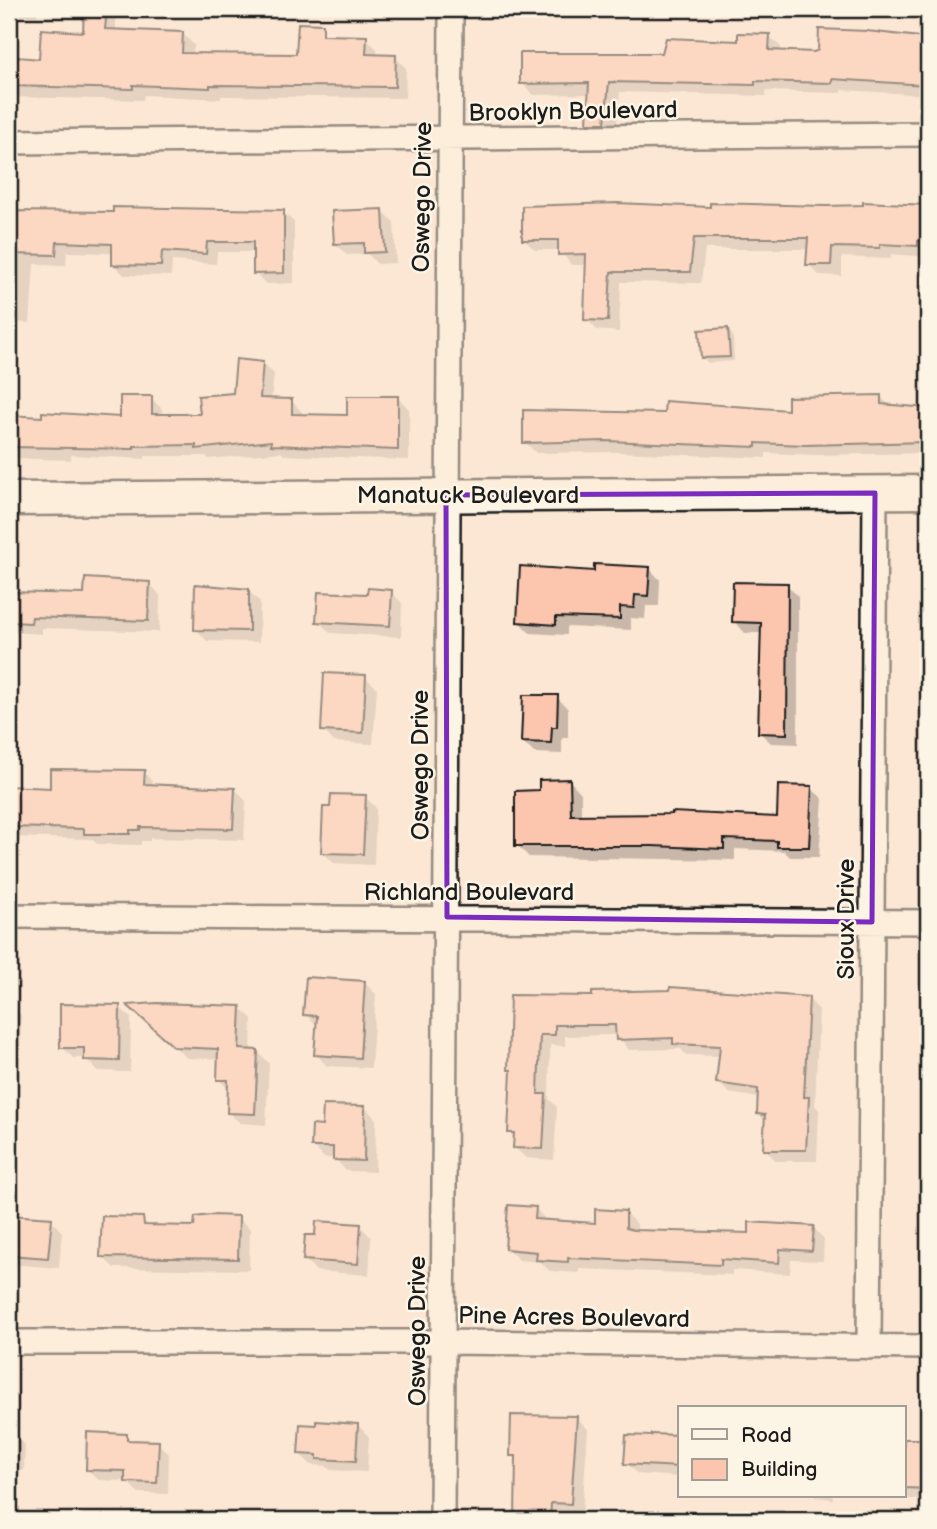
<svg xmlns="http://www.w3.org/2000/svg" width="937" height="1529" viewBox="0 0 937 1529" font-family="'Balsamiq Sans',sans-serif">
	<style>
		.shadow { fill: #0003 }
		.building { fill: #fcc5ae; stroke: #1c1c1c; stroke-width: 2 }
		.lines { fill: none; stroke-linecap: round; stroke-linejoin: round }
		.street-casing { stroke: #1c1c1c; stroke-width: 28 }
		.secondary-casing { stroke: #1c1c1c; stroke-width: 37 }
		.street { stroke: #fcf5e5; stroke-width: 23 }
		.secondary { stroke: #fcf5e5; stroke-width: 32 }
		.marked { fill: none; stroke: #7b2cbf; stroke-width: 5; stroke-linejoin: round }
		.labels { text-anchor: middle; stroke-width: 5; stroke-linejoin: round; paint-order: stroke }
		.street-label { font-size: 24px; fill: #1c1c1c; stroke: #fcf5e5 }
	</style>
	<rect width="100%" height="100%" fill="#fce7d4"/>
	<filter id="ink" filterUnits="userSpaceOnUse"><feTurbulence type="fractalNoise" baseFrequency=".0143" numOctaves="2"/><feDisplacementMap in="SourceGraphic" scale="14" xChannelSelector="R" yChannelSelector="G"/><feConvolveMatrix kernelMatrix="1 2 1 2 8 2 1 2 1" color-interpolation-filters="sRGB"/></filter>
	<g filter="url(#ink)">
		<path class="shadow" d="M13 9H38L37 16 18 15Z
			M86 9H116V32L183 34 194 45 193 54 298 56 366 38 377 49V56L395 57 406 68 405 98 221 96V99L144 95 143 100 9 97V58L41 60 84 34Z
			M769 36 781 47 780 52 814 53 925 40V36H928V95L842 90V93L766 91V96L620 92 616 133 601 134 589 122 590 94 534 95 522 83Z
			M865 204 928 205V257L891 254V259L842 257V276L819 275 808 264 809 249H705L701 283 621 282 619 332 597 330 586 319 588 265H571L560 250H535L523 239 712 209 865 207Z
			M382 211 394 222 396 263 377 264 368 254 347 255 335 244Z
			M283 212 294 222V283L266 284 255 273V252H217L216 264 172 261 171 276 124 275 113 264 114 253 67 252 66 265 34 264 30 323 9 322V214Z
			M728 330 733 336 734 361 708 363 702 357Z
			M262 363 274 374 271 400H291L302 412V416H349L398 398 409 409V460L284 455 281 452 209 459 206 456H145V459L71 455V460L9 458V412L10 417 121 419 151 398 162 409V416L202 415 235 394Z
			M881 397 890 406 928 407V453L818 455 766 453V458L618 452 536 453 525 442 666 414 790 412Z
			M649 568 660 580 659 606H646L645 619 631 618V630L567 627V635L530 633 519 622 596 572Z
			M149 583 160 595 159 632 42 628V634L9 632V594L86 595Z
			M787 585 798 596V744L771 743 759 732 762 633H745L734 621Z
			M249 591 260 602 259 642 207 641 196 629Z
			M391 592 402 603 401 637 330 633 318 621 369 595Z
			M365 677 377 688 373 744 334 742 323 730Z
			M557 697 568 709V738H562V754L534 753 523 742Z
			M144 772 156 786 235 789 246 801 244 840 150 838V841H141V845L97 844 92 839 9 837V788L51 789Z
			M570 781 581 793V817L778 819 811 788 823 799 819 857H790L784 851 735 849V860L529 857 517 845 541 792Z
			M365 797 376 808 374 865 334 863 322 852 332 809Z
			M365 983 376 994 371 1068 327 1066 316 1054 318 1026 305 1014Z
			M512 996 808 998 819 1010 815 1105 819 1110 817 1161H776L765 1149 766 1122 758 1114 759 1098 729 1093 718 1082 721 1056 686 1055 681 1049 629 1050 617 1035 565 1036V1046L550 1045 549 1099 557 1107 554 1160 526 1158 514 1147 515 1138 509 1132 513 1072 510 1069Z
			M924 997H928V1055L925 1051Z
			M9 1004 21 1015 20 1050H9Z
			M119 1007 131 1018 130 1072 97 1071 86 1058H73L62 1047Z
			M240 1007 252 1019 251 1051H257L269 1063 266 1125 240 1123 228 1112 229 1090 219 1079V1059L187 1058 141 1016Z
			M365 1107 376 1119 375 1172 346 1171 335 1158H324L313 1146 324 1128Z
			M535 1208 546 1220 596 1225 625 1213 637 1224V1232L750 1235 813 1227 824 1239 823 1261 791 1260 790 1274 732 1270V1275L579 1269V1273L550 1271 540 1262 519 1260 507 1249Z
			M9 1217 51 1220 62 1232 59 1268 9 1264Z
			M238 1218 250 1229 249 1270 114 1268 102 1256 142 1219 150 1227 196 1228Z
			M360 1226 371 1237 369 1275 316 1271 305 1259 317 1237Z
			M925 1233H928V1274L924 1269Z
			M576 1417 588 1429 582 1515 561 1514V1520H517L518 1461 512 1455Z
			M358 1425 369 1437 367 1472 330 1470 326 1466 311 1465 299 1453Z
			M9 1433H14L25 1445 24 1471 9 1470Z
			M126 1435 133 1442 158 1443 169 1454 168 1494 138 1493 127 1481 99 1480 87 1469Z
			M680 1437V1477L638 1474 626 1463Z
			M904 1440 928 1441V1499H906L903 1496Z
			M806 1496H833V1499Z"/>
		<path class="building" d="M84 9H107L105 29 183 32 182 53 296 54 298 23 323 24V35L367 36 366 54 396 55 395 87 210 85V88L133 85V89L9 86V56L39 59 41 29 83 32Z
			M819 29 867 31 928 38V80L926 85 832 79V83L755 81V85L609 82 605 123H587L589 83 520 84V53H662L666 38 738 41V33L770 34 769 50 814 52 818 50Z
			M863 202 928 205V241H918V246L880 244V248L832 247 831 265H806L808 238H694L690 272H611L608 321 584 320 586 254 558 255V240H522V206L617 203 710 207V203L826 206 863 205Z
			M113 207 284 210V273L253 274V242H207L206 254 162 251 161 266 112 265V244L57 242 56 255 9 254V211L113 212Z
			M383 209 385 252 364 253V243L334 244 332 211Z
			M728 328 730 357 701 358 699 330Z
			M236 359 263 362 260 398 292 399V414L347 415V396H398V450L271 445V441L196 449V445L134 446V449L9 447V415L42 417V412L120 417V396H152V414H200L198 396 233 393Z
			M881 395V404L928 408V442L806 445 756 443V447L606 441 523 443V410L664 413 665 401 788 410V397Z
			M594 564 650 567 648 596 635 595 634 608 620 607V619L556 617V625L517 622 520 566 594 571Z
			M85 578 150 582 148 621 32 617 31 623 9 622V592L84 594Z
			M733 582 788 583 787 734 758 733 761 623 732 622Z
			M195 584 249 589V631L194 630Z
			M368 588 392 590 390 626 316 622 318 592 367 594Z
			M324 673 366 675 363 733 321 731Z
			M523 695H558L557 727H552L551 743 521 742Z
			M50 769 145 770 144 784 235 788 233 829 140 827V830H130V834H84V829L9 827V786L50 788Z
			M570 779 571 815 672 814V812L777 817 778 785 812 786 809 847H777V841L724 839V849L652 846H515V791L539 790V780Z
			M331 794 366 795 363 854 321 853 323 807H330Z
			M306 977 365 981 360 1058 314 1055 317 1016 303 1015Z
			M670 987 809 997 804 1097H809L806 1150H763L765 1115 757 1114 758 1089 716 1083 720 1046 673 1044V1038L616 1040 615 1025H555V1035H540L538 1094H546L543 1149 513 1148 514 1133H508L511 1070H508L510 995 592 996V992L670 990Z
			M157 1003 241 1006 239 1049 258 1050 255 1114 227 1113 228 1080H217L218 1049 174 1047 127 1005Z
			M60 1004 120 1005 119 1061 84 1060V1048H60Z
			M323 1105 365 1106 364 1161 333 1160V1147H311L312 1125 322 1126Z
			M508 1205 536 1207 535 1219 595 1223V1209L626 1211V1228L634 1230 749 1233V1222L814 1226 812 1251 780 1249 779 1263 721 1259V1265L568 1258V1262L536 1260 537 1252 505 1249Z
			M9 1215 52 1218 48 1258 9 1255Z
			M211 1215 239 1216 238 1259 100 1257 102 1216 143 1217 144 1225 194 1226 195 1217Z
			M316 1221 361 1224 358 1264 303 1260 305 1235H315Z
			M511 1415 577 1416 571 1504 551 1503 550 1520H515L516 1456H510Z
			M316 1421 358 1424 356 1461 317 1459V1455L298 1454 300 1424 316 1425Z
			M87 1432 127 1434V1440L159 1441 157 1483 125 1482V1471L86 1470Z
			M651 1434 680 1435V1467L624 1464 626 1435 651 1436Z
			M904 1439H928V1489L904 1488Z"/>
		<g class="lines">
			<g class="street-casing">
				<path id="street" d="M9 142 928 134
					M9 916 928 922
					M9 1342H443L928 1347
					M869 1347 875 493
					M442 1520 451 9"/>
			</g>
			<g class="secondary-casing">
				<path id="secondary" d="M9 499 928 492"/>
			</g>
			<use href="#street" class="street"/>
			<use href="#secondary" class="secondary"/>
		</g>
	</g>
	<path d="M0 0H937V1529H0ZM875 493 872 922 447 917 446 495Z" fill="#fce7d4" fill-opacity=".55" fill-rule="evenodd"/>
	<path class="marked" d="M875 493 872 922 447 917 446 495Z"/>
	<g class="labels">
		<g class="street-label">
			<text transform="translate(573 111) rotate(-1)" y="8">Brooklyn Boulevard</text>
			<text transform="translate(422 197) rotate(-89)" y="8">Oswego Drive</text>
			<text x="468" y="503">Manatuck Boulevard</text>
			<text transform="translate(420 765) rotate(-90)" y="8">Oswego Drive</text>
			<text x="469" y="900">Richland Boulevard</text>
			<text transform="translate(846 919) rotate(-90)" y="8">Sioux Drive</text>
			<text transform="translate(574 1317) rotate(1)" y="8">Pine Acres Boulevard</text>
			<text transform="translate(417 1331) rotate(-90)" y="8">Oswego Drive</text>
		</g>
	</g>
	<rect width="937" height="1529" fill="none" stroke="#fcf5e5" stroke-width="35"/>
	<rect x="18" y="18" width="902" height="1494" fill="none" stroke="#1c1c1c" stroke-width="2.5" filter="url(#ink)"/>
	<rect x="678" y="1406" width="228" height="91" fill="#fcf5e5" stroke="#a29e95" stroke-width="2"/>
	<rect x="692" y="1429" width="35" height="10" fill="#fcf5e5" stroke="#a29e95" stroke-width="2"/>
	<text x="741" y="1442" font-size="21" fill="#1c1c1c">Road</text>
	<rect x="692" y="1459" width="35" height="21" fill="#fcc5ae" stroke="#a29e95" stroke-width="2"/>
	<text x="741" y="1476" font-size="21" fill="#1c1c1c">Building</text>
</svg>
